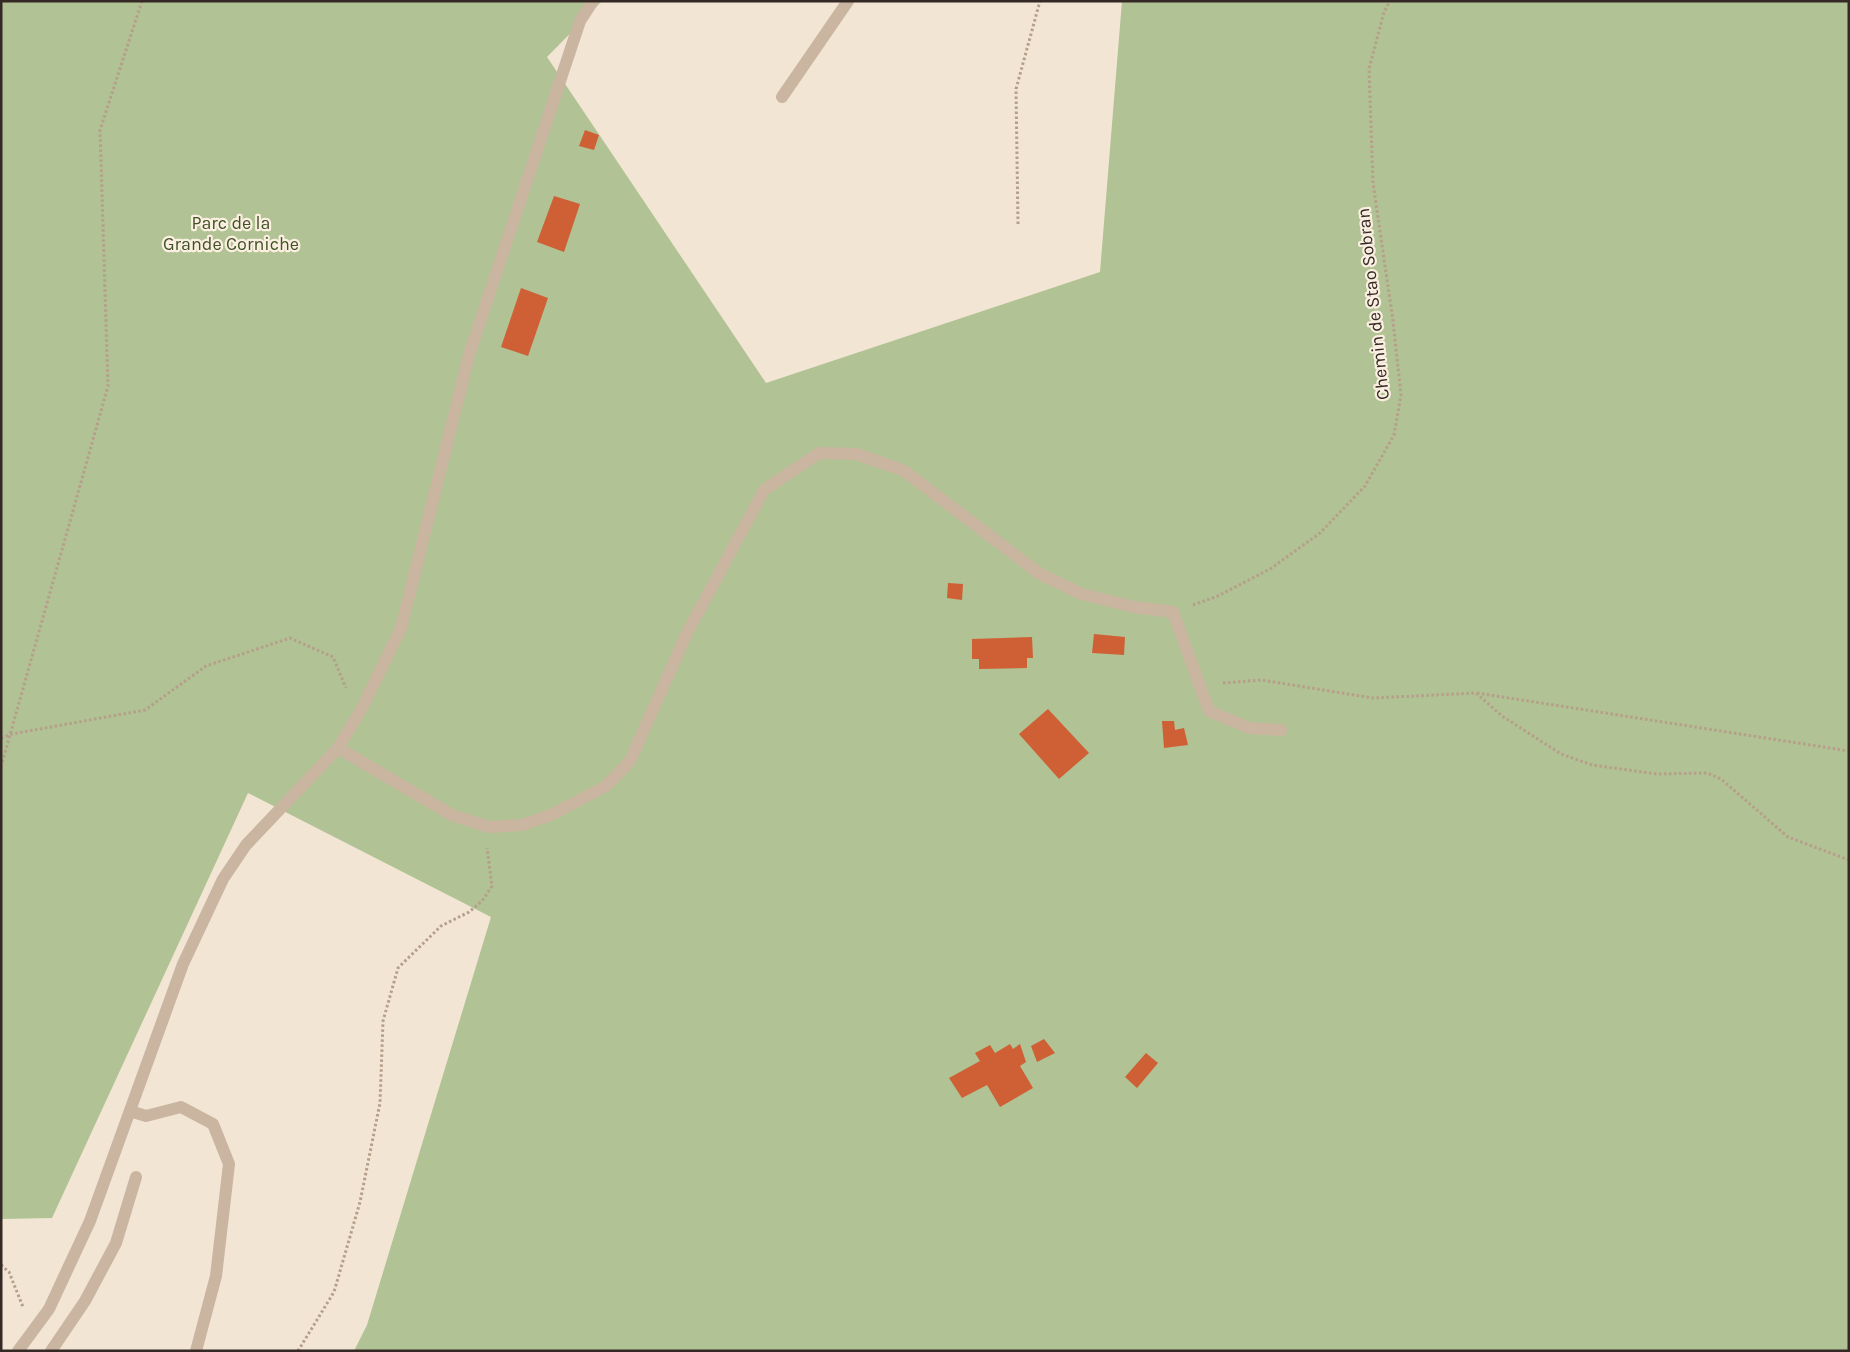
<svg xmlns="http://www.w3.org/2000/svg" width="1850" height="1352" viewBox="0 0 1850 1352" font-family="Karla,sans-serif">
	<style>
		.green { fill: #b1c294 }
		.building { fill: #cf5f35 }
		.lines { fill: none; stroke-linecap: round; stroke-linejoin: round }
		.path { stroke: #b69f8a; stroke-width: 3; stroke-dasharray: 2.5 2.5; stroke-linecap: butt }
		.service { stroke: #cab5a0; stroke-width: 12 }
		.minor { stroke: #cab5a0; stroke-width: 12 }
		.labels { text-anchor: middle; stroke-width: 4.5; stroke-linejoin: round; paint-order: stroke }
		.park-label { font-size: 18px; fill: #415326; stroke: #faefe0 }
		.street-label { font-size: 18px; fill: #342924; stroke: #faefe0 }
	</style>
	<rect width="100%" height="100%" fill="#f2e5d4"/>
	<path class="green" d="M1 1H602L547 57 766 383 1100 272 1122 1H1849V1351H354L367 1325 491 917 248 793 52 1218 1 1219Z"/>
	<path class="building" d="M585 130 599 135 594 150 579 146Z
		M554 196 580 204 564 252 537 242Z
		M521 288 548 298 528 356 501 347Z
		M948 583 963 584 962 600 947 598Z
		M1094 634 1125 637 1124 655 1092 653Z
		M1032 637 1033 658H1027V668L979 669V659H972V639Z
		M1048 709 1089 753 1059 779 1019 734Z
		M1162 721H1174L1175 730 1184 728 1188 745 1164 748Z
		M1044 1039 1055 1053 1037 1062 1031 1046Z
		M1010 1044 1013 1049 1020 1044 1026 1062 1020 1066 1033 1088 1000 1107 987 1085 962 1098 949 1078 980 1061 975 1053 990 1045 995 1053Z
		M1146 1053 1158 1063 1137 1088 1125 1077Z"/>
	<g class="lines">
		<path class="path" d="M1018 224 1016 89 1040 1
			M1193 605 1218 596 1270 569 1320 533 1365 486 1394 435 1401 395 1393 321 1373 183 1369 69 1384 12 1390 1
			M1223 683 1261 680 1373 698 1476 693 1502 716 1561 754 1592 765 1657 774 1707 773 1721 779 1788 837 1849 860
			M1477 693 1849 751
			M1 738 12 734 145 710 206 666 290 638 333 657 346 688
			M1 767 108 386 100 130 142 1
			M1 1265 9 1272 23 1307
			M298 1351 334 1292 360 1202 380 1103 383 1021 398 968 441 926 469 912 482 901 492 886 487 848"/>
		<path class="service" d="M782 97 848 1
			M1173 612 1209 711 1249 728 1281 730
			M130 1111 146 1116 181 1107 213 1124 229 1164 216 1276 196 1351
			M51 1351 85 1301 116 1243 136 1177"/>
		<path class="minor" d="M338 748 452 815 489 827 522 825 551 815 606 786 630 761 687 633 764 490 819 453 856 454 903 470 1040 574 1082 594 1134 607 1173 612
			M18 1351 49 1309 90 1221 183 964 223 879 246 845 338 748 363 706 401 628 469 355 580 21 593 1"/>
	</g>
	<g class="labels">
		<g class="park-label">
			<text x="231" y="229">Parc de la<tspan x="231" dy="21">Grande Corniche</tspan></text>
		</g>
		<g class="street-label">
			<text transform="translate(1373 304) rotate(-96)" y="6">Chemin de Stao Sobran</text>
		</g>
	</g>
	<rect width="1850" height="1352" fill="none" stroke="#342924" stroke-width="5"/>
</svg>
